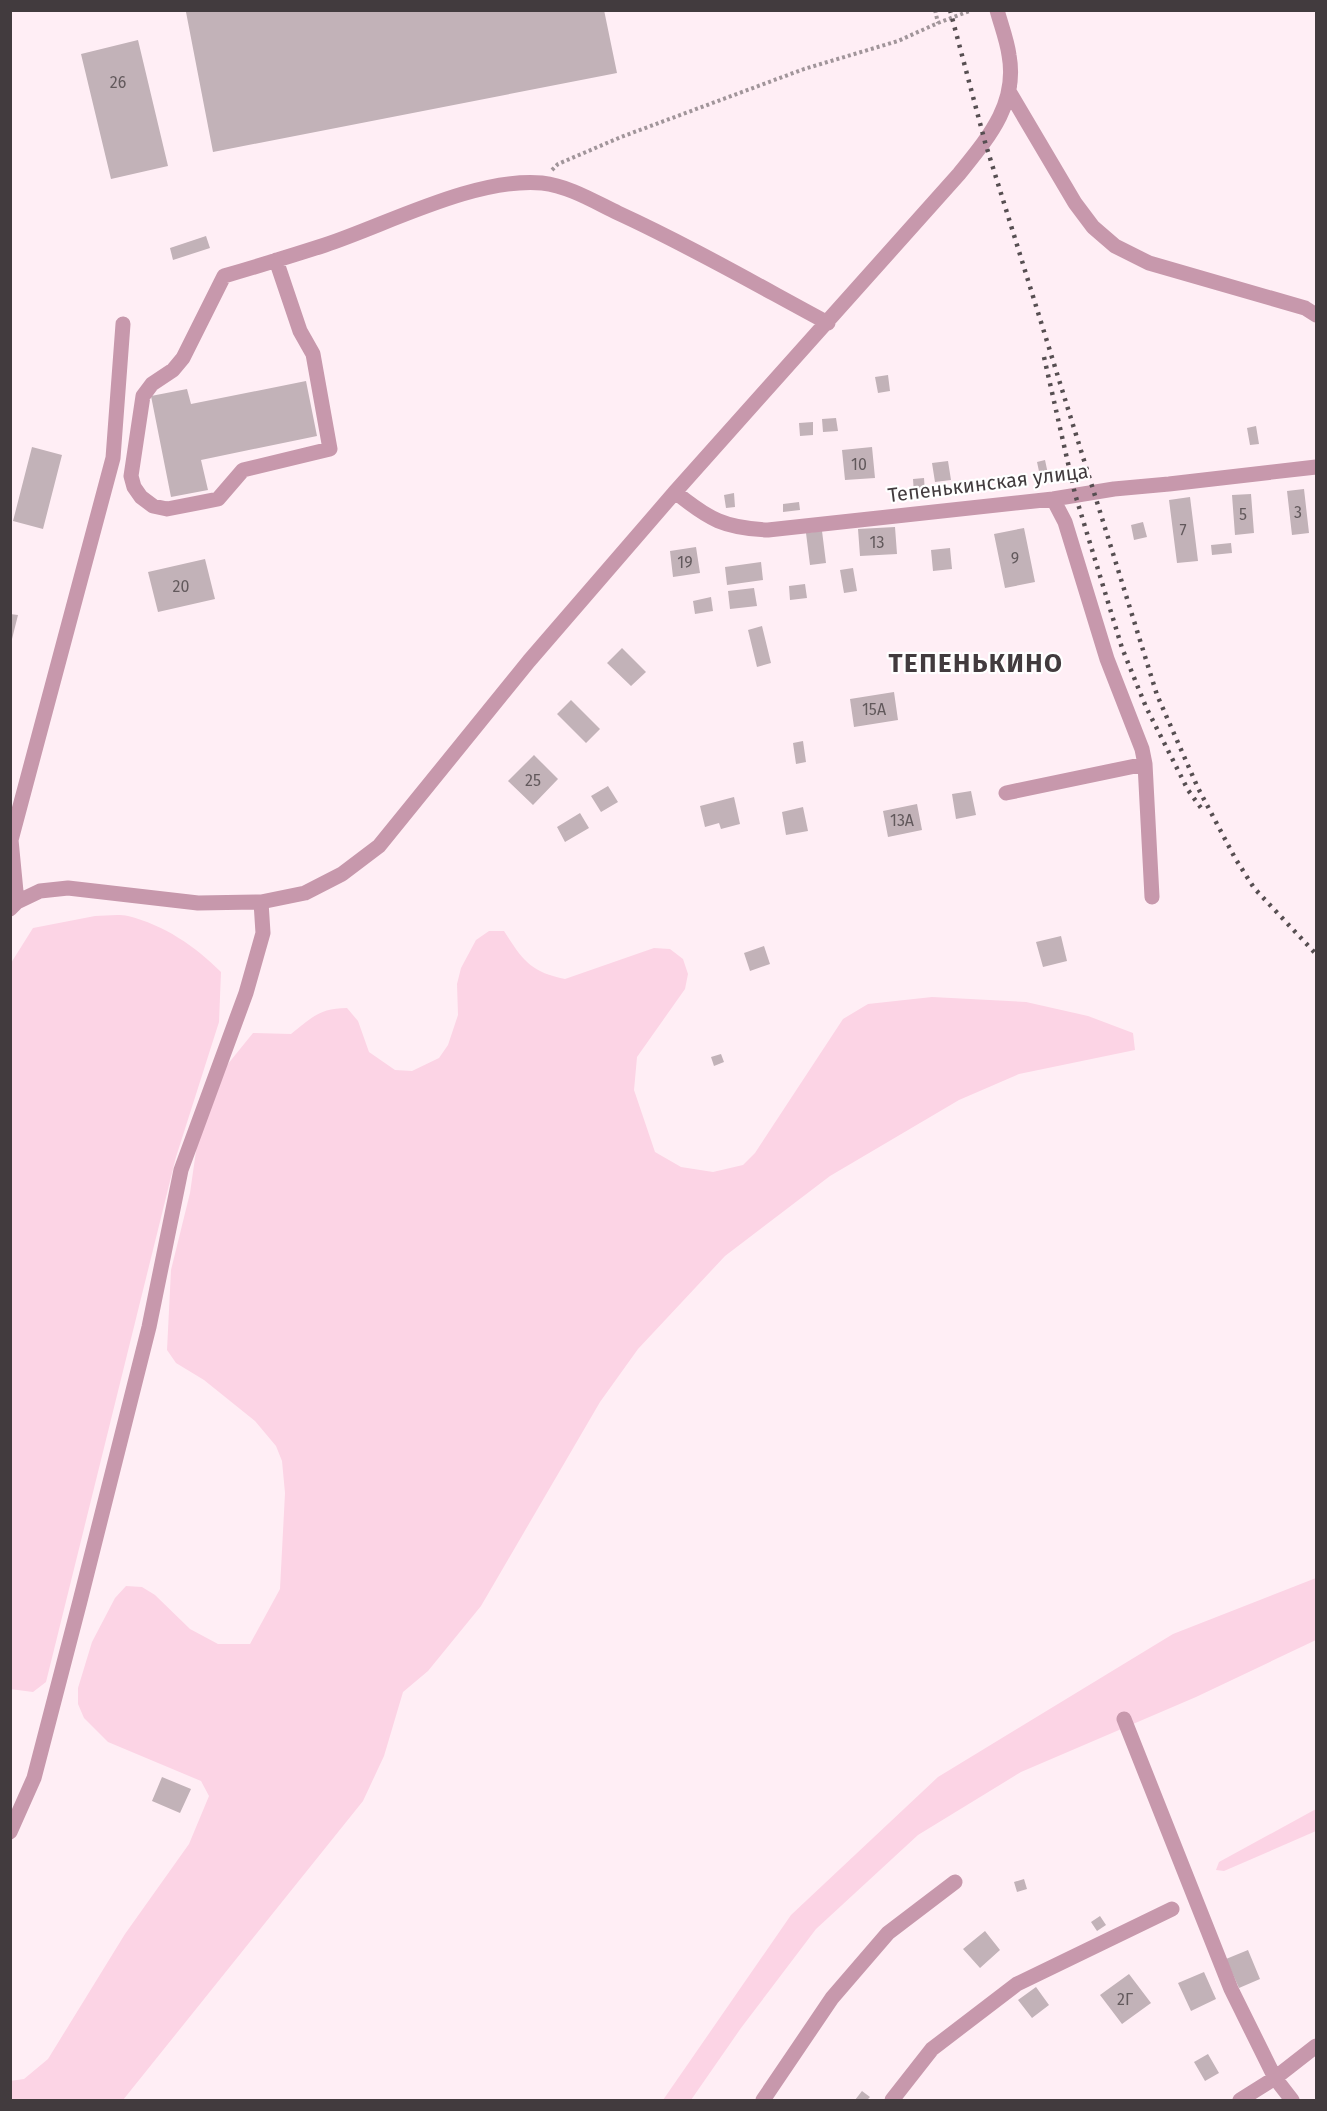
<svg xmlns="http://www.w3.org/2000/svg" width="1327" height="2111" viewBox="0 0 1327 2111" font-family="'Fira Sans',sans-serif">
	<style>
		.green { fill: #fcd4e5 }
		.building { fill: #c2b2b8 }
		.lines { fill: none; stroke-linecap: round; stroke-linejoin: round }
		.path { stroke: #a1959a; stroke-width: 4; stroke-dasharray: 3 3; stroke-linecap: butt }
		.minor { stroke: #c798ac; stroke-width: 15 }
		.rail { stroke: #564e51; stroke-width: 4.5; stroke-dasharray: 3 6; stroke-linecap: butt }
		.labels { text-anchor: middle; stroke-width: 4.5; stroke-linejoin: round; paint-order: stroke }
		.number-label { font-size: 16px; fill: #62595c }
		.street-label { font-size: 20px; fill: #423b3e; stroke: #fff }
		.district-label { font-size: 26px; font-weight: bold; letter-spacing: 1.5px; fill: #423b3e; stroke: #fff }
	</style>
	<rect width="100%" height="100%" fill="#ffeef5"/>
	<path class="green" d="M95 916C105 916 118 914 128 916 164 925 195 946 221 972L219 1022 176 1157 46 1682 33 1692 10 1689 11 963 33 928Z
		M489 931H504C522 959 530 972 565 979L654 948 670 949 683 959 688 974 685 989 637 1057 634 1090 655 1152 681 1167 713 1172 743 1165 755 1153 843 1019 868 1004 932 997 1026 1002 1088 1016 1133 1033 1135 1050 1019 1074 959 1100 830 1176 725 1256 638 1349 600 1402 481 1606 428 1671 403 1692 384 1756 363 1801 123 2100H11L10 2081 24 2079 48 2059 125 1934 189 1844 209 1796 201 1781 108 1742 84 1718 78 1704V1688L92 1642 115 1598 126 1586 142 1587 155 1595 190 1629 218 1644H250L280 1589 285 1493 282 1461 276 1446 255 1421 204 1380 176 1363 167 1350 171 1270 190 1193 199 1130 223 1070 253 1033 291 1034C311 1018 320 1008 347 1008L358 1021 369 1052 395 1070 412 1071 439 1058 448 1045 458 1015 457 984 461 968 476 940Z
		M1316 1578V1640L1196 1697 1021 1772 918 1835 816 1929 741 2028 691 2100H663L791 1915 938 1777 1173 1634Z
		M1316 1809V1831L1224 1871 1216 1870 1219 1862Z"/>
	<path class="building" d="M195 10H604L617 73 213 152 186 12Z
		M138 40 168 166 111 179 81 54Z
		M206 236 210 248 173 260 170 248Z
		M888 375 890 391 878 393 875 377Z
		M306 381 317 436 201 460 208 490 171 497 151 396 187 389 191 404Z
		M836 418 838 431 823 432 822 419Z
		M813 422V435L800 436 799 423Z
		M1256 426 1259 444 1250 445 1247 428Z
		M32 447 62 455 43 529 13 521Z
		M872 447 875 478 845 480 842 450Z
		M1045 460 1048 474 1040 476 1037 462Z
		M948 461 951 480 935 482 932 463Z
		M924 478 925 493 914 494 913 479Z
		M1304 489 1309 533 1292 535 1287 491Z
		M734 493 735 507 726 508 724 495Z
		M1251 494 1254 533 1235 535 1232 495Z
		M1190 497 1198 561 1177 563 1169 500Z
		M799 502 800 510 783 512V504Z
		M1143 522 1147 537 1134 540 1131 525Z
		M895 527 897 554 860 556 858 529Z
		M1024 528 1035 582 1005 588 994 534Z
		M822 531 826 563 810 565 806 533Z
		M1231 543 1232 553 1212 555 1211 545Z
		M696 547 700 573 673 577 670 551Z
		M950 548 952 569 933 571 931 550Z
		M205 559 215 599 158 612 148 572Z
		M761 562 763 580 727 585 725 567Z
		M853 568 857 591 844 593 840 570Z
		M805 584 807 598 790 600 789 586Z
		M754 588 757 606 730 609 728 591Z
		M711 597 713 611 695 614 693 601Z
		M10 614 18 615 11 643H10Z
		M762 626 771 663 757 667 748 630Z
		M622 648 646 672 631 686 607 663Z
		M894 692 898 720 854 727 850 699Z
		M571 700 600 729 586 743 557 714Z
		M803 741 806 762 796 764 793 743Z
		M534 755 558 779 533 805 508 781Z
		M608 786 618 802 601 812 591 796Z
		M971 791 976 815 956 819 952 794Z
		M734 797 740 824 721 829 719 823 705 827 700 806Z
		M917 804 922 830 888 837 883 811Z
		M803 807 808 831 786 835 782 812Z
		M580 813 589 828 565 842 557 827Z
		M1061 936 1067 961 1043 967 1036 942Z
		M764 946 770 964 750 971 744 953Z
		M721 1054 724 1062 714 1066 711 1057Z
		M162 1777 191 1789 180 1813 152 1801Z
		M1024 1879 1027 1889 1017 1892 1014 1882Z
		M1100 1916 1106 1925 1097 1931 1091 1922Z
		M985 1931 1000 1950 980 1968 963 1949Z
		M1248 1950 1260 1979 1239 1988 1226 1959Z
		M1204 1972 1216 1999 1191 2011 1178 1983Z
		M1129 1974 1151 2003 1122 2024 1100 1995Z
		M1036 1987 1049 2005 1032 2018 1018 2000Z
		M1208 2054 1219 2073 1205 2081 1194 2062Z
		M862 2091 870 2097 867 2100H855Z"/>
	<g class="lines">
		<path class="path" d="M935 10 938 23
			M552 170 558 164 621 137 804 69 898 41 938 23 972 10"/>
		<path class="minor" d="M1010 93 1075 203 1093 227 1115 246 1149 263 1305 308 1316 315
			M276 260 300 331 313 354 330 449 243 470 218 499 167 509 153 506 141 497 134 487 131 476 143 396 152 384 173 370 183 358 224 276C258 266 291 256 325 245 388 224 476 177 542 183 569 186 595 202 618 213 690 246 759 286 828 323
			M675 492C710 520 724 528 768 530L1053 499 1114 489 1169 484 1316 467
			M1053 499 1065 522 1107 659 1142 749 1145 764 1152 897
			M1006 793 1145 764
			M17 902 11 840 113 458 123 324
			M10 909 17 902 40 891 68 888 198 903 261 902 305 893 342 874 379 846 529 661 675 492 959 174C988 138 1018 104 1009 55 1007 40 1001 25 997 10
			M1124 1719 1231 1989 1275 2078 1292 2100
			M10 1832 34 1778 80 1601 149 1327 181 1170 246 993 263 933 261 902
			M763 2100 832 1998 888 1933 955 1882
			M892 2100 932 2049 1017 1984 1172 1909
			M1240 2100 1275 2078 1316 2046"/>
		<path class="rail" d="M950 10 985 142 1157 695 1198 788 1235 858 1254 888 1316 954
			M1044 357 1075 494 1122 648 1146 707 1188 790 1201 808"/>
	</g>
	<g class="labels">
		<g class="number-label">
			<text x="118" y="88">26</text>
			<text x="859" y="470">10</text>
			<text x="1298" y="518">3</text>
			<text x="1243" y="520">5</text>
			<text x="1183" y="536">7</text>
			<text x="877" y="548">13</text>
			<text x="1015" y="564">9</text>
			<text x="685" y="568">19</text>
			<text x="181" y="592">20</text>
			<text x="874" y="715">15А</text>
			<text x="533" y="786">25</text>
			<text x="902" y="826">13А</text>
			<text x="1125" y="2005">2Г</text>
		</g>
		<g class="street-label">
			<text transform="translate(988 483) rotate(-7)" y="7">Тепенькинская улица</text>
		</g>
		<g class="district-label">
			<text x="976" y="672">ТЕПЕНЬКИНО</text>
		</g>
	</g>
	<rect width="1327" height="2111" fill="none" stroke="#423b3e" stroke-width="24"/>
</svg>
